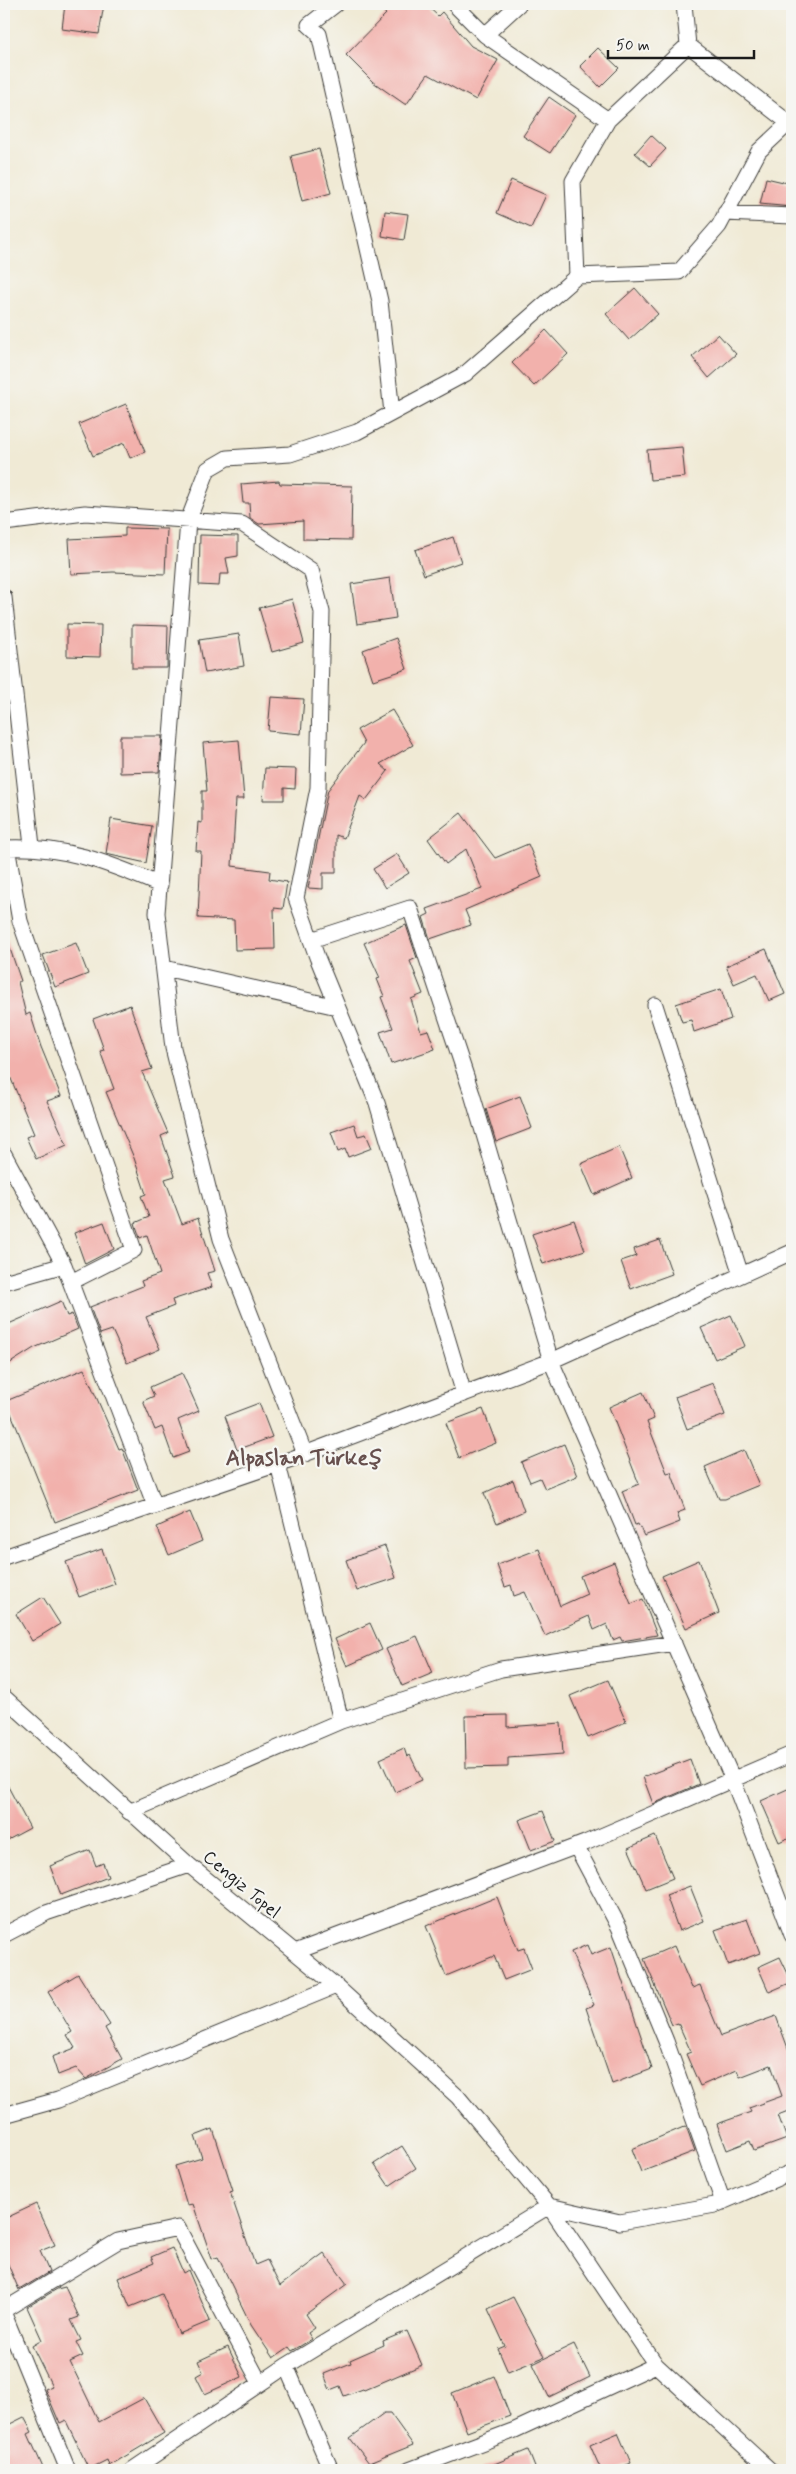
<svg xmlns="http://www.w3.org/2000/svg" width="796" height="2474" viewBox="0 0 796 2474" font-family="Mynerve,sans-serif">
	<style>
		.building { fill: #f2b1ac }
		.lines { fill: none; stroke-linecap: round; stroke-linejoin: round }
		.minor-casing { stroke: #3c3b38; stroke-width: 17 }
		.minor { stroke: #fff; stroke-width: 15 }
		.labels { text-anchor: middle; stroke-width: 4.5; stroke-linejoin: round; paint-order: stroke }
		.street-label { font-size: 18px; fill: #1c1c1c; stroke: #f6f6f2 }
		.district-label { font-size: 22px; font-weight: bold; fill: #67504e; stroke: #f6f6f2 }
	</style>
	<rect width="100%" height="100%" fill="#f6f6f2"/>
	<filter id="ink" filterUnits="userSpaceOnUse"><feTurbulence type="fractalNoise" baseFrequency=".02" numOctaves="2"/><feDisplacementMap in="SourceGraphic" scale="10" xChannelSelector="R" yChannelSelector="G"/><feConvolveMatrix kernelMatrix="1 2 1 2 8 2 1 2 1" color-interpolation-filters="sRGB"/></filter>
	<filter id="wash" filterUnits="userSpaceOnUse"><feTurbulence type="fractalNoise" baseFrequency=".0096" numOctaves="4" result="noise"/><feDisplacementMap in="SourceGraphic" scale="20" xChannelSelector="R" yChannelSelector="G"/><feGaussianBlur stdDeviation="1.12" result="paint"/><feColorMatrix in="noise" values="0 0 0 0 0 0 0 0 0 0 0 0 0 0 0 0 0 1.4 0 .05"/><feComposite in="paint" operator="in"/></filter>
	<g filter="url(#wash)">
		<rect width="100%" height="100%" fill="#f0ead5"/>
		<g id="blocks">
			<path class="building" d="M65 4H104L99 34 62 29Z
				M375 4H425L438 16 442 12 471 46 498 60 476 100 428 74 406 105 373 82 346 55 386 14Z
				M598 48 619 68 600 87 580 66Z
				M549 97 575 115 550 153 523 136Z
				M651 135 666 149 650 166 635 153Z
				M319 149 331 193 302 201 291 156Z
				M766 178 792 184V207L760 204Z
				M511 180 546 195 531 228 497 213Z
				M385 211 408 214 404 240 382 236Z
				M635 288 658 314 629 340 606 314Z
				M546 330 568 354 534 386 512 363Z
				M718 334 736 354 709 378 692 357Z
				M126 404 145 452 130 458 124 443 93 456 79 424Z
				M682 447 685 477 650 480 647 450Z
				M279 481 280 484 352 486 351 540 303 539V521L259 524 250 518 249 503H243L241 484Z
				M125 528 167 529 165 574 113 572 71 574 69 539 125 536Z
				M200 535 238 536V556L226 558 229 574H220L219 586 199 585Z
				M453 537 461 562 424 575 415 550Z
				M390 578 396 618 357 624 351 584Z
				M292 599 304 643 272 652 259 608Z
				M67 624 101 625 100 657 67 656Z
				M132 625 168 626 167 668H132Z
				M239 634 244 666 205 673 199 640Z
				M396 638 407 669 373 680 363 650Z
				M271 697 304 699 301 734 268 731Z
				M392 710 413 745 380 764 388 771 366 800 360 796 344 838 336 835V873H323V889L308 888 328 790 364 743 357 730Z
				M120 736H162L159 772 120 773Z
				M239 740 244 799H236L232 866 270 871 269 879 287 882 283 909 274 908 275 949 235 950 234 920 198 918 201 851H196L198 822 202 823V791H207L203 743Z
				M265 768 296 769 295 789 284 788V800H263Z
				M461 813 495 858 528 844 542 877 465 910 471 925 430 939 423 917 429 914 427 909 482 889 466 849 446 864 428 839Z
				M111 819 152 826 146 863 106 854Z
				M397 854 409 873 385 888 373 869Z
				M406 925 417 958 410 961 423 994 411 999 421 1032 428 1030 435 1049 391 1064 380 1032 393 1028 381 997 384 996 377 979 380 978 364 943Z
				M6 937 21 981 18 982 26 1015 30 1013 41 1047 61 1096 47 1101 67 1145 36 1159 26 1137 34 1134 4 1062V938Z
				M76 943 88 974 55 987 43 955Z
				M766 949 785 994 769 1001 757 974 734 984 726 966Z
				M721 989 731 1019 694 1032 691 1020 682 1022 676 1004Z
				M130 1005 152 1069 142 1072 168 1133 161 1136 175 1176 165 1179 182 1224 198 1218 215 1271 207 1273 212 1287 172 1300 174 1306 146 1317 160 1349 127 1363 112 1330 100 1334 90 1307 143 1286 141 1281 160 1274 147 1235 140 1238 135 1223 149 1217 141 1196 146 1194 134 1158 106 1092 114 1089 100 1051 104 1050 93 1019Z
				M520 1096 532 1128 496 1142 486 1109Z
				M354 1124 358 1136 366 1134 372 1148 348 1157 345 1149 338 1152 331 1132Z
				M619 1147 632 1178 594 1195 581 1164Z
				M574 1220 585 1250 543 1264 532 1234Z
				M104 1222 114 1249 85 1264 74 1233Z
				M660 1240 672 1274 631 1289 621 1261 636 1256 634 1249Z
				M61 1301 67 1316 72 1314 78 1329 34 1348 4 1367V1326Z
				M731 1315 745 1346 715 1359 701 1328Z
				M84 1369 119 1449 122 1448 138 1490 55 1522 6 1401Z
				M182 1373 199 1411 178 1420 189 1452 173 1458 162 1427 155 1430 143 1401 154 1396 150 1387Z
				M713 1383 725 1415 687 1429 675 1397Z
				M643 1392 654 1419 647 1422 667 1473 671 1472 685 1510 677 1513 680 1522 644 1536 638 1524 635 1525 622 1491 639 1484 609 1407Z
				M259 1403 272 1437 237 1450 225 1416Z
				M483 1409 496 1443 459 1458 446 1423Z
				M564 1444 577 1476 545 1489 540 1478 530 1482 521 1462Z
				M744 1450 759 1485 725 1499H719L705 1467Z
				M513 1480 524 1511 497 1523 484 1493Z
				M190 1512 202 1541 169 1555 157 1527Z
				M385 1546 396 1578 357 1591 346 1560Z
				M102 1549 115 1584 79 1597 66 1562Z
				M539 1549 560 1606 587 1594 580 1576 614 1562 631 1604 643 1599 657 1635 622 1641 620 1637 613 1640 607 1624 594 1630 589 1616 545 1636 525 1592 514 1596 511 1585 505 1587 497 1565Z
				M699 1560 719 1613 686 1628 662 1576Z
				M43 1597 60 1624 32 1641 16 1614Z
				M370 1623 382 1650 347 1666 335 1639Z
				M417 1636 433 1673 402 1686 386 1649Z
				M608 1680 626 1722 588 1738 570 1696Z
				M507 1715V1727L561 1723 563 1754 508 1758V1767L466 1768 465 1716Z
				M404 1748 407 1757 410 1755 422 1780 395 1792 380 1759Z
				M690 1759 699 1784 653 1804 643 1777Z
				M4 1779 30 1828 4 1842Z
				M792 1787V1836L779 1842 761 1801Z
				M543 1811 555 1841 531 1850 519 1820Z
				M655 1836 673 1878 646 1889 628 1848Z
				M90 1850 96 1866 103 1863 108 1877 61 1895 50 1866Z
				M690 1886 704 1921 679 1931 666 1895Z
				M497 1897 518 1950 524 1948 532 1969 504 1980 494 1956 446 1976 426 1926Z
				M747 1919 760 1953 728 1965 715 1930Z
				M587 1945 591 1955 611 1947 652 2069 612 2084 586 2008 594 2005 571 1952Z
				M674 1946 692 1988 700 1985 721 2036 776 2016 792 2059V2118L788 2111 778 2115 787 2139 754 2151 750 2141 727 2150 717 2124 751 2112 749 2108 782 2096 771 2065 740 2077 737 2070 700 2086 686 2054 691 2052 678 2023 672 2025 644 1959Z
				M780 1957 792 1982 769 1992 758 1967Z
				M78 1974 110 2025 105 2028 122 2059 86 2079 76 2068 58 2075 52 2057 75 2048 67 2035 72 2032 48 1992Z
				M686 2126 695 2151 641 2172 632 2149Z
				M213 2129 233 2191 230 2192 255 2265 267 2260 280 2286 324 2253 347 2284 306 2314 315 2328 308 2333 312 2339 292 2351 289 2347 273 2358 251 2325 218 2257 212 2259 193 2204 187 2205 175 2166 202 2158 195 2136Z
				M402 2146 416 2168 389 2186 374 2164Z
				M36 2204 55 2245 40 2251 49 2272 19 2290 4 2255V2219Z
				M172 2248 183 2273 188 2270 210 2321 179 2334 162 2294 130 2307 118 2278 154 2263 151 2257Z
				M65 2287 79 2317 71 2320 81 2340 76 2342 83 2356 70 2362 99 2422 144 2398 164 2433 109 2466 107 2460 89 2469 66 2421 60 2424 45 2389 52 2386 32 2346 42 2340 27 2307 57 2289Z
				M513 2297 544 2357 508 2372 498 2349 505 2346 488 2309Z
				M407 2331 422 2365 364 2390 363 2389 344 2396 340 2386 330 2390 324 2374 351 2363 350 2360 384 2345 383 2341Z
				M574 2344 590 2377 549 2397 533 2364Z
				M228 2347 242 2377 205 2394 196 2376 203 2372 198 2361Z
				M494 2376 510 2416 467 2432 452 2393Z
				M384 2413H390L413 2445 369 2463 350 2438Z
				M24 2417 32 2432 28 2434 44 2470H4V2450L9 2448 4 2436V2427Z
				M618 2433 631 2463 615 2470H601L590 2445Z
				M528 2450 536 2470H480Z"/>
		</g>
	</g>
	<g filter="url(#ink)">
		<use href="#blocks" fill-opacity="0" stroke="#3c3b38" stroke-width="1"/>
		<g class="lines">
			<g class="minor-casing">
				<path id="minor" d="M336 4 309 25 319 34 380 301 392 413
					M454 4 485 35 608 120
					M684 4 688 45
					M485 35 519 4
					M725 213 792 216
					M577 276 573 181 608 120 688 45 789 123
					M4 523 85 513 242 524 311 570 322 612 318 788 296 898 317 957 377 1103 464 1394
					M4 597 32 846
					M7 847 20 921 134 1250 71 1282
					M4 848C62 845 107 862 160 885
					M311 940 410 908 472 1094 551 1361 733 1780 792 1935
					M164 968 337 1007
					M655 1005 741 1275
					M4 1154 64 1265 155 1506
					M4 1282 64 1265
					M305 1454 221 1239 173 1048 157 913 188 521 208 469 227 458 290 454 357 432 465 374 577 276 679 272 719 226 759 151 792 120
					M278 1464 341 1721
					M4 1557 278 1464 551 1361 792 1252
					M4 1697 189 1865 336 1986 458 2097 549 2206 656 2365 770 2470
					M129 1812 341 1721 501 1669 674 1643
					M576 1846 619 1927 666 2041 723 2202
					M4 1935 46 1913 189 1865
					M295 1952 585 1843 792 1754
					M4 2115 58 2100 336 1986
					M4 2310 118 2241 178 2228 260 2383
					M4 2314 68 2470
					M286 2366 331 2470
					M132 2470 286 2366 549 2206 620 2222 715 2205 792 2172
					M409 2470 515 2430 656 2365"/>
			</g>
			<use href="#minor" class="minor"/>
		</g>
	</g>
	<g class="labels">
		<g class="street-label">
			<text transform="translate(242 1884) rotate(40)" y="6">Cengiz Topel</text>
		</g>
		<g class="district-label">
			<text x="304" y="1465">Alpaslan Türkeş</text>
		</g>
	</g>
	<rect width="796" height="2474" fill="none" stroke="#f6f6f2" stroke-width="20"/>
	<path d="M608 50v8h146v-8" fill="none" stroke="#1c1c1c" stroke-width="2.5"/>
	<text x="616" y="50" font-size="15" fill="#1c1c1c" stroke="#f6f6f2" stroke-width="4" paint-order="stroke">50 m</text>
</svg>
